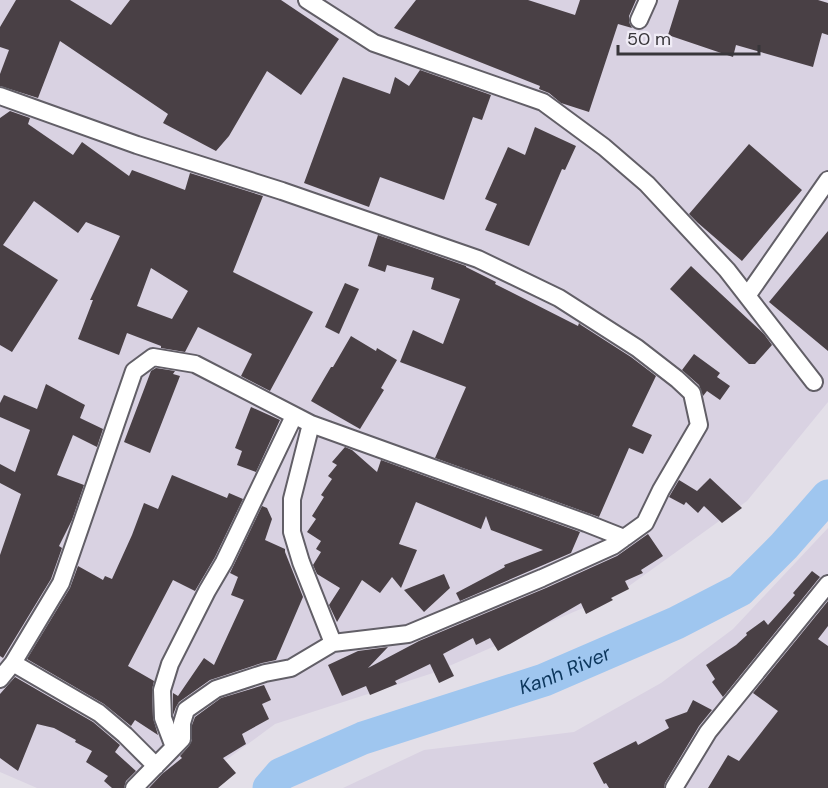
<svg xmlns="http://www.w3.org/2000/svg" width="828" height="788" viewBox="0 0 828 788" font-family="'DM Sans',sans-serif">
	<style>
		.built { fill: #d9d2e2 }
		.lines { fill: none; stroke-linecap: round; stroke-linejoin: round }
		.river { stroke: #9fc6ef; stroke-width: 33 }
		.building { fill: #494045; fill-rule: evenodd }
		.street-casing { stroke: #625f67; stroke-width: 20 }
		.street { stroke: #fff; stroke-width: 16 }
		.labels { text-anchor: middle; stroke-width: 6; stroke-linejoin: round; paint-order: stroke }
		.water-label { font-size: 20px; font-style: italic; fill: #0c365c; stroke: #f0ecf6 }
	</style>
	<rect width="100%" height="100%" fill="#e3dfe8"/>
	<path class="built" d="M0 0H828V402L747 501 622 591 433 673 275 724 188 788H37L0 772Z
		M828 528V788H343L424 750 574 732 661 683 733 629Z"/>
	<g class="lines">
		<path class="river" id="s1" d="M269 788 281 774 363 738 544 680 676 623 740 590 784 546 828 496"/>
	</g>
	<path class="building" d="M16 0H70L111 25 130 0H281L339 39 301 95 267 71 229 136 216 151 163 123 168 114 60 41 38 98 0 86V74L9 50 0 47V27Z
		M416 0H528L575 15 580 0H636L629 16V22L632 28 618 24 589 112 561 103 549 93 539 89 540 86 394 28Z
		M679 0H818L828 3V35L822 33 813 67 736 45 733 57 668 35Z
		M420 70 491 95 482 120 473 117 444 200 380 177 369 207 304 183 343 77 390 94 395 77 409 86Z
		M10 111 30 118 28 124 73 155 82 142 129 176 132 170 185 190 190 173 263 196 233 272 313 312 270 391 241 376 252 354 198 327 185 352 161 348V346L127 333 119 355 78 339 93 300H90L120 236 86 222 78 233 34 201 3 245 58 280 12 352 0 345V118ZM151 268 188 291 172 319 137 306Z
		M535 127 576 146 565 170 562 169 529 246 485 230 497 204 485 199 508 147 525 155Z
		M749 144 802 190 742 261 698 223 689 214Z
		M828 231V351L769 302Z
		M378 235 466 266V267L496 282 495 284 578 326 579 323 581 325 631 357 656 376 632 426 652 435 643 454 629 448 599 517 435 458 466 387 400 362 413 330 443 344 460 299 431 289 434 278 387 265 385 272 368 266Z
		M691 266 764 334 772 345 755 364H749L670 289Z
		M345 283 359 289 339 334 325 327Z
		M351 336 376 351 377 348 397 360 381 388 384 390 360 429 311 401 331 367H333Z
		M694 354 720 373 717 377 730 386 720 400 707 391 703 396 699 385 682 370Z
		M156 368 175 371 173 374 180 376 150 453 124 442 151 371Z
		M46 384 85 405 80 418 103 429 97 447 73 435 57 475 84 485 72 520 59 546 62 548 51 579 3 658 0 656V555L21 494 0 483V464L15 472 30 430 0 417V403L4 395 37 409Z
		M251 407 280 420 256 472 237 465 242 451 235 448Z
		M345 447 352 450 377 472 381 460 580 532 571 553 460 601 456 593 505 567 504 565 543 550 491 530 486 516 481 529 416 502 399 544 417 550 401 588 392 577 380 593 362 580 337 622 329 605 340 588 317 574 313 565 321 552 316 549 321 541 307 532 316 519 312 516 324 497 321 495 332 479 328 476 337 465 332 462Z
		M172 475 227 498 229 493 243 499 215 557 195 591 173 580 128 666 154 681 152 690 153 718 158 735 135 720 131 726 104 704 27 659 70 588 78 566 103 580 105 576 112 579 132 535 144 503 158 509Z
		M710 478 742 508 722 523 704 506 698 513 686 502 684 505 669 497 679 480 697 491Z
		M262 506 267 508 272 519 265 540 285 549V552L303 597 276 660 262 663 210 680 179 702 176 707 173 715V693L178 696 204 658 214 665 244 600 231 595 238 577 230 573Z
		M648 534 663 556 641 570 643 573 625 581 629 589 611 598 613 600 586 614 581 603 498 651 490 638 476 645 473 638 443 654 454 676 439 683 430 664 395 681 397 684 370 695 366 686 342 696 328 665 358 651 388 647 368 668 419 641 546 588 617 556Z
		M812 571 820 577 723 697 712 682 715 679 706 665 736 645 747 635 746 633 764 620 768 625 795 595 793 593Z
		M444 574 450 588 424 612 404 590Z
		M828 601V626L818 639 828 646V788H708L728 755 739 761 778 711 753 693Z
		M15 677 93 722 120 745 115 752 136 771 126 781 124 788H112L104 781 108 776 86 762 92 751 75 742 76 740 54 728 37 724 18 771 0 758V694Z
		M264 685 271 700 262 704 269 719 242 734 246 744 223 758 236 773 218 788H149L162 774 182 758 180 756 189 746 192 740V725L195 717 221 698Z
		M693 700 712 710 699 726 665 783 664 788H609L606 783 604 784 593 763 636 741 638 745 669 728 665 720 687 712Z"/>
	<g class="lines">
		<g class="street-casing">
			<path id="street" d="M307 0 374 43 543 102 604 147 647 184 727 270 814 382
				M639 20 648 0
				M0 96 137 145 282 191 478 259 559 298 637 348 677 379 692 393 699 425 661 490 645 523 613 546 542 578 408 634 333 643 291 668 265 673 216 689 186 710 182 723V739L134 788
				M747 296 828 180
				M311 424 292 499V532L301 562 333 643
				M13 663 99 713 125 735 156 766
				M0 679 13 663 61 583 134 371 153 357 195 364 311 424 586 523 624 538
				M174 747 163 718 162 690 170 664 207 591 224 562 294 416
				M674 788 708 732 828 584"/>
		</g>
		<use href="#street" class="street"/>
	</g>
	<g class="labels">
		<g class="water-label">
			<text dy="7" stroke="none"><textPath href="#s1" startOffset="321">Kanh River</textPath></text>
		</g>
	</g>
	<path d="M618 45v9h141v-9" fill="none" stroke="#38363a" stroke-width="3"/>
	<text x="627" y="45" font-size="18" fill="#38363a" stroke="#f0ecf6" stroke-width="4.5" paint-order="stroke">50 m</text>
</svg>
